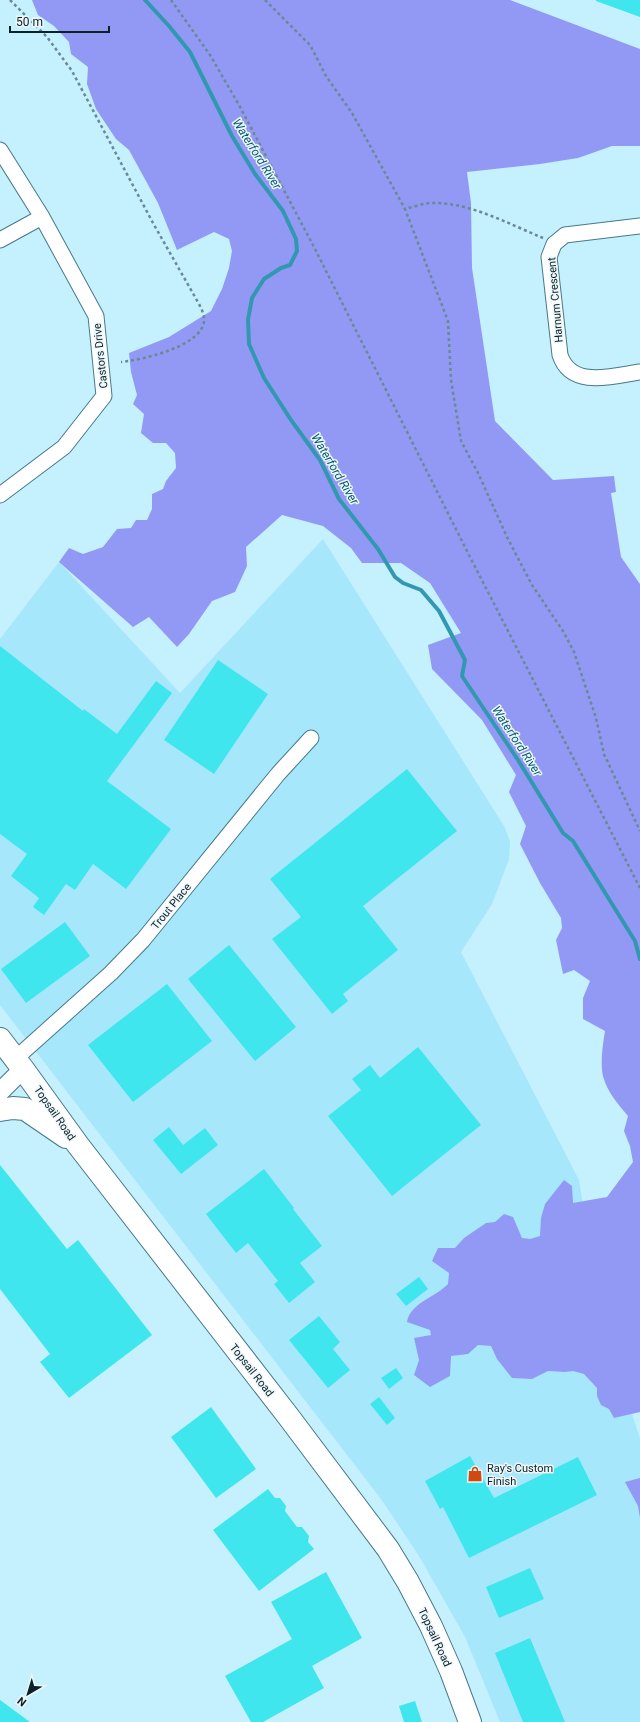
<svg xmlns="http://www.w3.org/2000/svg" width="640" height="1722" viewBox="0 0 640 1722" font-family="Roboto,sans-serif">
	<style>
		.built { fill: #a7e7fb }
		.forest { fill: #9299f4 }
		.lines { fill: none; stroke-linecap: round; stroke-linejoin: round }
		.stream { stroke: #3298b2; stroke-width: 4 }
		.building { fill: #3fe6ed }
		.minor-casing { stroke: #467989; stroke-width: 17 }
		.tertiary-casing { stroke: #467989; stroke-width: 20 }
		.primary-casing { stroke: #467989; stroke-width: 24 }
		.path { stroke: #698993; stroke-width: 2.5; stroke-dasharray: 3 3; stroke-linecap: butt }
		.minor { stroke: #fff; stroke-width: 15 }
		.tertiary { stroke: #fff; stroke-width: 18 }
		.primary { stroke: #fff; stroke-width: 22 }
		.labels { text-anchor: middle; stroke-width: 3; stroke-linejoin: round; paint-order: stroke }
		.street-label { font-size: 11px; fill: #0b2027; stroke: #edf7fa }
		.poi-label { font-size: 11px; fill: #0b2027; stroke: #edf7fa; text-anchor: start }
		.water-label { font-size: 12px; font-style: italic; fill: #025b6e; stroke: #edf7fa }
	</style>
	<rect width="100%" height="100%" fill="#c5f0fe"/>
	<path class="built" d="M323 539 504 826 510 841 509 859 492 904 461 952 579 1180 602 1324 640 1438V1722H500L465 1637 419 1556 381 1499 0 1005V639L59 562 180 693Z"/>
	<path class="forest" d="M32 0H510L640 49V146H612L578 158 540 164 467 172 471 203 472 268 495 421 553 480 614 476 616 492 611 493 621 557 640 584V1412L614 1418 609 1409 601 1405 597 1396V1388L584 1374 573 1371 565 1372 548 1371 532 1379 512 1378 497 1359 491 1346 478 1345 468 1354 451 1356 450 1376 430 1387 414 1375 419 1360 414 1338 431 1335 430 1330 407 1322C410 1303 436 1297 448 1284L449 1273 432 1261 438 1248H455L464 1238 486 1223 495 1222 504 1214 513 1217 522 1238 530 1239 540 1236 541 1218 545 1204 564 1180 572 1186 573 1203 607 1197 633 1162 630 1146 624 1131 628 1116C618 1104 607 1092 603 1076 600 1064 603 1043 605 1031L583 1019V998L590 981 574 970 563 974 556 940 562 928 561 918 540 883 520 844 526 826 509 792 516 775 482 720 432 669 428 645 461 633 430 583 401 563H362L351 548 323 526 282 515 246 547 247 566 235 592 212 601 189 634 177 647 149 617 133 627 59 562 69 548 83 554 103 547 117 529 131 528 136 520H147L152 509V494L163 489 166 481 176 468 175 453 166 443H153L141 433 144 414 133 404 137 395 131 372 129 353 169 337 211 311 222 289 229 268 232 251 229 239 214 232 177 250 158 203 129 150 116 139 96 109 87 84 88 67 71 54 69 42 54 26 38 15Z
		M640 1478V1518L638 1506 625 1482Z"/>
	<g class="lines">
		<path class="stream" d="M145 0 169 26 190 52 232 136 255 174 283 211 296 239 297 251 290 265 281 268 264 279 252 298 248 320 249 344 264 378 291 420 320 460 339 499 378 549 395 577 403 583 421 590 439 611 465 660 462 676 518 760 563 833 573 841 635 941 640 959"/>
	</g>
	<path class="building" d="M596 0H640V17L596 1Z
		M0 646 83 711 84 709 117 734 156 681 172 693 107 781 171 829 126 889 93 864 75 890 66 884 44 915 33 907 39 898 11 876 27 854 0 834Z
		M218 660 268 694 214 774 164 740Z
		M407 769 457 831 363 906 398 950 343 994 348 1001 332 1014 272 939 301 917 270 879Z
		M65 922 90 956 26 1003 1 969Z
		M229 945 296 1027 255 1061 188 979Z
		M167 984 212 1041 133 1102 88 1045Z
		M418 1047 481 1125 392 1196 328 1116 361 1090 352 1079 370 1065 380 1078Z
		M169 1127 183 1145 205 1128 218 1145 181 1174 153 1140Z
		M0 1165 67 1249 78 1240 152 1335 69 1398 40 1362 50 1354 0 1289Z
		M264 1169 294 1208 293 1209 322 1246 300 1263 315 1282 289 1303 274 1284 278 1281 248 1243 236 1253 206 1214Z
		M419 1277 428 1289 406 1306 396 1294Z
		M319 1316 340 1342 333 1349 350 1370 328 1388 289 1340Z
		M396 1368 403 1378 389 1389 381 1378Z
		M379 1397 395 1418 387 1425 370 1404Z
		M211 1407 256 1469 216 1498 171 1437Z
		M470 1456 494 1498 578 1457 597 1495 469 1558 443 1507 440 1509 425 1481Z
		M268 1489 275 1498H280L286 1506 285 1511 297 1527H302L309 1536 308 1542 314 1549 259 1591 213 1530Z
		M530 1568 544 1599 499 1618 486 1587Z
		M326 1572 362 1638 312 1666 324 1688 263 1722H251L225 1676 292 1639 271 1602Z
		M530 1638 565 1722H523L495 1653Z
		M0 1700 30 1722H0Z
		M415 1701 422 1722H404L399 1706Z"/>
	<g class="lines">
		<g class="minor-casing">
			<path id="minor" d="M0 150 42 217 96 316 104 396 64 447 0 495
				M640 226 565 235 554 244 549 257 560 355C571 389 613 376 640 372
				M0 240 42 217
				M15 1059 111 973 143 940 278 774 311 738"/>
		</g>
		<g class="tertiary-casing">
			<path id="tertiary" d="M0 1092 23 1069"/>
		</g>
		<g class="primary-casing">
			<path id="primary" d="M0 1039 23 1069 78 1145 288 1416 388 1549 408 1582 431 1626 451 1671 470 1722
				M0 1110 13 1108 25 1109 66 1137"/>
		</g>
		<path class="path" d="M10 0 47 37 72 71 153 223 199 304C202 310 205 316 204 322 200 347 141 360 121 362
			M171 0 210 55 239 105 314 247 471 559 640 888
			M265 0 310 45 326 76 352 113 405 209
			M543 238C509 224 469 202 432 203 423 203 413 207 405 209L448 321 451 380 461 441 478 473 508 539 532 585 563 631 574 652 596 718 604 754 640 831"/>
		<use href="#minor" class="minor"/>
		<use href="#tertiary" class="tertiary"/>
		<use href="#primary" class="primary"/>
	</g>
	<defs>
		<g id="shop-bare" transform="scale(1.2)"><path d="M-5-2.5h2.3a2.7 3.5 0 0 1 5.4 0H5L5.5 6h-11ZM-1.5-2.5h3a1.5 2.3 0 0 0-3 0Z" fill="#cf4910" stroke="#edf7fa" stroke-width="2.5" paint-order="stroke"/></g>
	</defs>
	<g fill-rule="evenodd">
		<use href="#shop-bare" x="475" y="1474"/>
	</g>
	<g class="labels">
		<g class="street-label">
			<text transform="translate(555 300) rotate(-95)" y="4">Harnum Crescent</text>
			<text transform="translate(100 356) rotate(-96)" y="4">Castors Drive</text>
			<text transform="translate(171 906) rotate(-51)" y="4">Trout Place</text>
			<text transform="translate(55 1113) rotate(55)" y="4">Topsail Road</text>
			<text transform="translate(252 1370) rotate(52)" y="4">Topsail Road</text>
			<text transform="translate(435 1637) rotate(65)" y="4">Topsail Road</text>
		</g>
		<g class="poi-label">
			<text x="487" y="1472">Ray's Custom<tspan x="487" dy="13">Finish</tspan></text>
		</g>
		<g class="water-label">
			<text transform="translate(257 154) rotate(58)" y="4">Waterford River</text>
			<text transform="translate(335 469) rotate(59)" y="4">Waterford River</text>
			<text transform="translate(517 741) rotate(57)" y="4">Waterford River</text>
		</g>
	</g>
	<g transform="translate(28 1694) rotate(218)" stroke="#edf7fa" stroke-width="3" paint-order="stroke">
	<path d="M0-3L7 15L0 10L-7 15Z" fill="#0b2027"/>
	<text y="-6" font-size="11" font-weight="bold" text-anchor="middle" fill="#0b2027">N</text>
	</g>
	<path d="M10 26v6h99v-6" fill="none" stroke="#0b2027" stroke-width="2"/>
	<text x="16" y="26" font-size="12" fill="#0b2027" stroke="#edf7fa" stroke-width="3" paint-order="stroke">50 m</text>
</svg>
